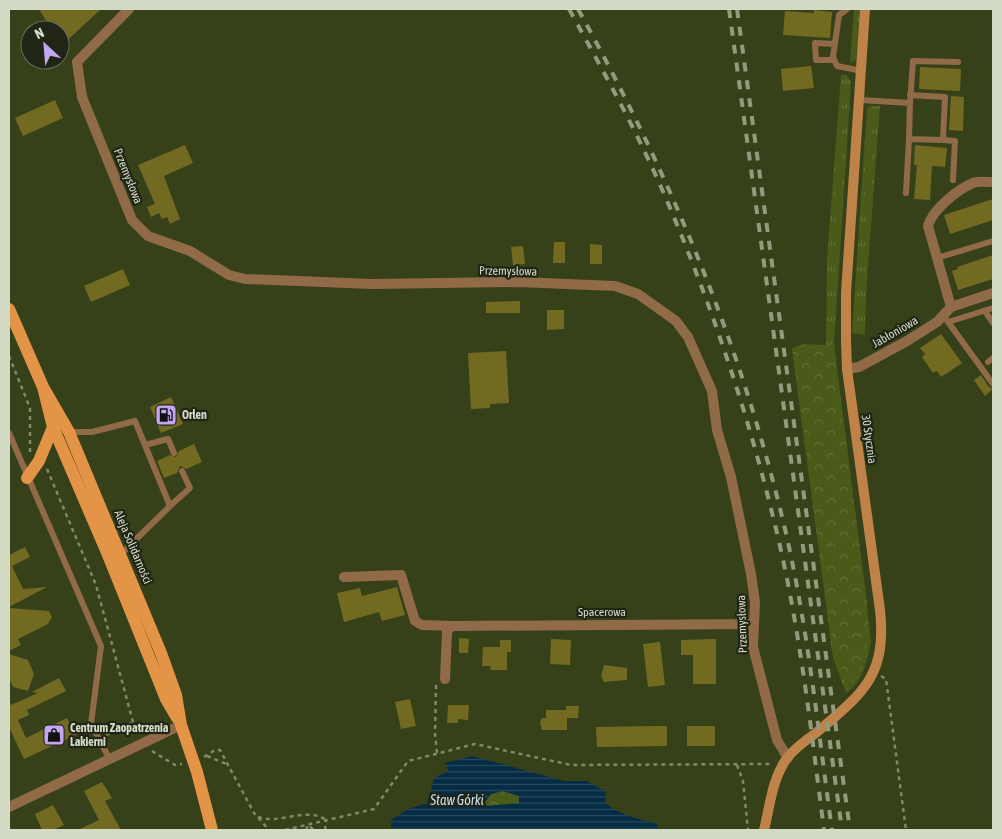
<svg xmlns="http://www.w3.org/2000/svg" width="1002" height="839" viewBox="0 0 1002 839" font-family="'Asap Condensed',sans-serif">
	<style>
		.grass { fill: url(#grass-tufts) }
		.forest { fill: url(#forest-crowns) }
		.water { fill: url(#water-rules); fill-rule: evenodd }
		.building { fill: #736a21 }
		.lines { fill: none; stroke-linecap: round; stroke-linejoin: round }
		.path { stroke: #7f8969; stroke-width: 2.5; stroke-dasharray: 4 4; stroke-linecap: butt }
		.lane { stroke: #916a47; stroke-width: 6 }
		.street { stroke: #916a47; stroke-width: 10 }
		.secondary { stroke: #bf8249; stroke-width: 10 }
		.primary { stroke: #e39447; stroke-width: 12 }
		.rail { stroke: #929b7e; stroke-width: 4; stroke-dasharray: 9 9; stroke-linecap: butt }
		.labels { text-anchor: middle; stroke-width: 4.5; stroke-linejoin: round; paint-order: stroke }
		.street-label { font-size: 12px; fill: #d3dbc5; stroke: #202515 }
		.poi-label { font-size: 12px; font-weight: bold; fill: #d3dbc5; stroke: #202515; text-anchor: start }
		.water-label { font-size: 14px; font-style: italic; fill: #c6def2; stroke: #202515 }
	</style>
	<defs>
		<pattern id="grass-tufts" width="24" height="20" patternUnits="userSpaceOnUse" patternTransform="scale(1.25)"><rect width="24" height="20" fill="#4a5a18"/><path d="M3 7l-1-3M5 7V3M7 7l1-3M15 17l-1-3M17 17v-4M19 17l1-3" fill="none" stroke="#637138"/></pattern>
		<pattern id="forest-crowns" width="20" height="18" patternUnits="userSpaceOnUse" patternTransform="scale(1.25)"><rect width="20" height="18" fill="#4a5a18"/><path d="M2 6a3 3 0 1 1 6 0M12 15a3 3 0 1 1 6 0" fill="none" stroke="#637138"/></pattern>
		<pattern id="water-rules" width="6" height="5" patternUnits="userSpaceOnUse" patternTransform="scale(1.25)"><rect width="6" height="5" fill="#052c45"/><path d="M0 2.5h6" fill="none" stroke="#294a5e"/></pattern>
	</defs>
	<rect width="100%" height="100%" fill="#36411a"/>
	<path class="grass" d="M854 9H860L856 60 850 63Z
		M841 75H847L851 82 834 345 871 641C868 659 863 682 846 693L833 658 792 348 804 344 826 345 827 259Z
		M870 106H880L866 294 865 335 852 333 867 108Z"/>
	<path class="forest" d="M834 345 867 603C870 643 869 655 848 690L833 644 792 348Z
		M502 791 519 796V804L487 806 485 802 491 794Z"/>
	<path class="water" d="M472 756 564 781H587L606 792 605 803C620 815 639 819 657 824L659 830H391V820L408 809 427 803 434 778 449 771 445 763ZM502 791 519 796V803L487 806 485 802 491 794Z"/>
	<path class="building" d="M39 9H101L60 47V30H52Z
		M814 10 832 12 830 38 783 35 785 11 814 13Z
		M811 66 814 88 783 91 781 69Z
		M920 67 961 69 960 91 919 89Z
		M951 96 964 97 963 131 949 130Z
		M55 100 63 118 23 136 15 118Z
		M185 145 193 163 164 176 180 219 170 224 167 217 162 219 159 213 151 217 147 207 155 204 138 165Z
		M915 145 947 148 945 167 932 166 930 200 914 199 917 165H914Z
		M993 199V220L950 234 944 215Z
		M554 242H565V263H553Z
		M590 244 602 245V264H590Z
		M523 246 525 264 513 265 511 247Z
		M993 255V279L958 290 952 271 958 269 957 267Z
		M123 269 130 285 91 302 84 286Z
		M520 301V313H486V302Z
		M547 310H564V329L547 330Z
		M941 334 962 363 941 377 937 371 933 373 922 357 925 354 920 348Z
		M506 351 509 403 490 404V408L471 409 468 353Z
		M981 375 989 387 993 389 985 396 974 380Z
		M171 397 183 424 161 433 150 407Z
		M194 444 202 462 186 469 180 466 177 473 164 478 157 461 170 455 176 457 179 451Z
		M25 547 30 557 12 566 23 589 47 587 9 607V555Z
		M397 587 405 615 382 621 379 612 344 622 337 593 360 588 362 596Z
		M9 608 49 611 52 617 48 624 18 639 21 645 9 651Z
		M459 638 469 639 468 653H459Z
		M551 639 571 640 570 665 550 664Z
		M716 639V684H693V655H681V640Z
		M500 640H511V652H507V670H490L491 666H482L483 647H500Z
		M660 642 665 685 648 687 643 644Z
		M9 654 28 660 34 674 28 691 13 687 9 678Z
		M604 665 627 668V680L604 682 601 676Z
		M59 678 66 691 27 710 29 715 18 720 26 738 67 718 76 735 24 759 9 727V701L11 705 38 693 32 692Z
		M410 699 416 726 401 729 395 702Z
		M448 705H469L468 720 458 719V723H447Z
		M566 706H579L578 718H567V730H542L540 722 542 718H546V710H566Z
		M656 726H667V746L597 747 596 727Z
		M687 726H715V746H687Z
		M102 782 112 798 105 801 121 830H78L99 820 84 791Z
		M53 805 64 825 53 830H42L35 814Z"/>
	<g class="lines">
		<path class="path" d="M9 356 30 408V452
			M47 469 96 585 133 722 143 732
			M881 676 886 679 906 830
			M436 685 435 734 437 753
			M106 735 133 722
			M152 751 175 765 182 764
			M207 756 229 765
			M204 757 215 750H220L254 813 269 830
			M737 765 743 781 748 830
			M258 817C280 825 306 806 326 820
			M285 830 374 809 408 761 475 744 571 765 771 764
			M306 830 308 825 314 830
			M325 830 326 821"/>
		<path class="lane" d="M847 9 839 15 833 57 837 66 862 71
			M834 60H816L815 43 835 44
			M861 100 910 103 913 61 958 62
			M910 103 909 139 943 140 945 97 910 95
			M943 140 955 141 953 180
			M906 193 909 139
			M937 258 993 241
			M985 311 993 323
			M943 315 993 384
			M948 322 993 308
			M988 362 993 358
			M69 432H92L135 421 170 506 121 554
			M9 433 101 646 91 724 109 758
			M145 445 168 439 174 453
			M170 506 190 488 182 471"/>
		<path class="street" d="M129 9 77 62 82 97 132 220 148 236 190 251 229 275 245 279 372 284 519 282 615 286 638 294 676 321 688 337 712 391 717 430 731 477 751 574 755 602 753 647 777 740 788 758
			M951 307 928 226C932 210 958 189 973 183 979 181 987 182 993 182
			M847 369 859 367 907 341 937 322 951 307 993 293
			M344 577 401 575 415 621 422 625 452 626
			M445 679 447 631 452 626 753 624
			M9 807 181 725"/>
		<path class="secondary" d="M764 830C770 806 772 779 787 758 795 748 806 740 816 733 863 693 887 676 880 610L847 369 846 340V293L865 9"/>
		<path class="primary" d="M9 309 43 387 53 427 108 555 166 699 177 718
			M43 387 69 432 161 653 176 695 181 725 197 772 212 830
			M27 478 39 461 53 427"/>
		<path class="rail" d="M569 9C601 67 634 126 661 187 709 297 748 412 776 529 800 628 811 730 824 830
			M578 9C670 175 741 343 785 529 808 628 818 730 832 830
			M729 9 842 830
			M737 9 850 830"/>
	</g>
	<defs>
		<g id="fuel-square" transform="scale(1.125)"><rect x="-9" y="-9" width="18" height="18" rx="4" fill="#c4a7f1" stroke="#202515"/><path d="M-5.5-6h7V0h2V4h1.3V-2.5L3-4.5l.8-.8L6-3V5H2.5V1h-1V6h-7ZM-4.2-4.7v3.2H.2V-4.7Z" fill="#111"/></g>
		<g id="shop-square" transform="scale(1.125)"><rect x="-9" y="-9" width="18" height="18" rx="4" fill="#c4a7f1" stroke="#202515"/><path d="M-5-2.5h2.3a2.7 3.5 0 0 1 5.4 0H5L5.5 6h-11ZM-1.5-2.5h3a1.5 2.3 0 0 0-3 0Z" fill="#111"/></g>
	</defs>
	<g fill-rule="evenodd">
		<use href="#fuel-square" x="166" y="415"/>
		<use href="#shop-square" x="54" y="735"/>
	</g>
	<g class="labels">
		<g class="street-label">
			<text transform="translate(128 176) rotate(68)" y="4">Przemysłowa</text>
			<text transform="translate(508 271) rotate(1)" y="4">Przemysłowa</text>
			<text transform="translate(895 332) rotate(-30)" y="4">Jabłoniowa</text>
			<text transform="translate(869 439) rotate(82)" y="4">30 Stycznia</text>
			<text transform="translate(133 547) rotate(67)" y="4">Aleja Solidarności</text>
			<text x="602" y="616">Spacerowa</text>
			<text transform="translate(742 624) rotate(-92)" y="4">Przemysłowa</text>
		</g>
		<g class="poi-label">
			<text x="182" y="419">Orlen</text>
			<text x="70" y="732">Centrum Zaopatrzenia<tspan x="70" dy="14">Lakierni</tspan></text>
		</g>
		<g class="water-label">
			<text x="457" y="805">Staw Górki</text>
		</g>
	</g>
	<rect width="1002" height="839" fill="none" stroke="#d3dbc5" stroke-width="20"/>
	<g transform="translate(45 45) rotate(334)"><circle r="24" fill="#202515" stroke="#686e5b"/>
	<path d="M0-4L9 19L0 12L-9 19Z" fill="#c4a7f1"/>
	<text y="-8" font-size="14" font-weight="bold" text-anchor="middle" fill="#d3dbc5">N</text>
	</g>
</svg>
